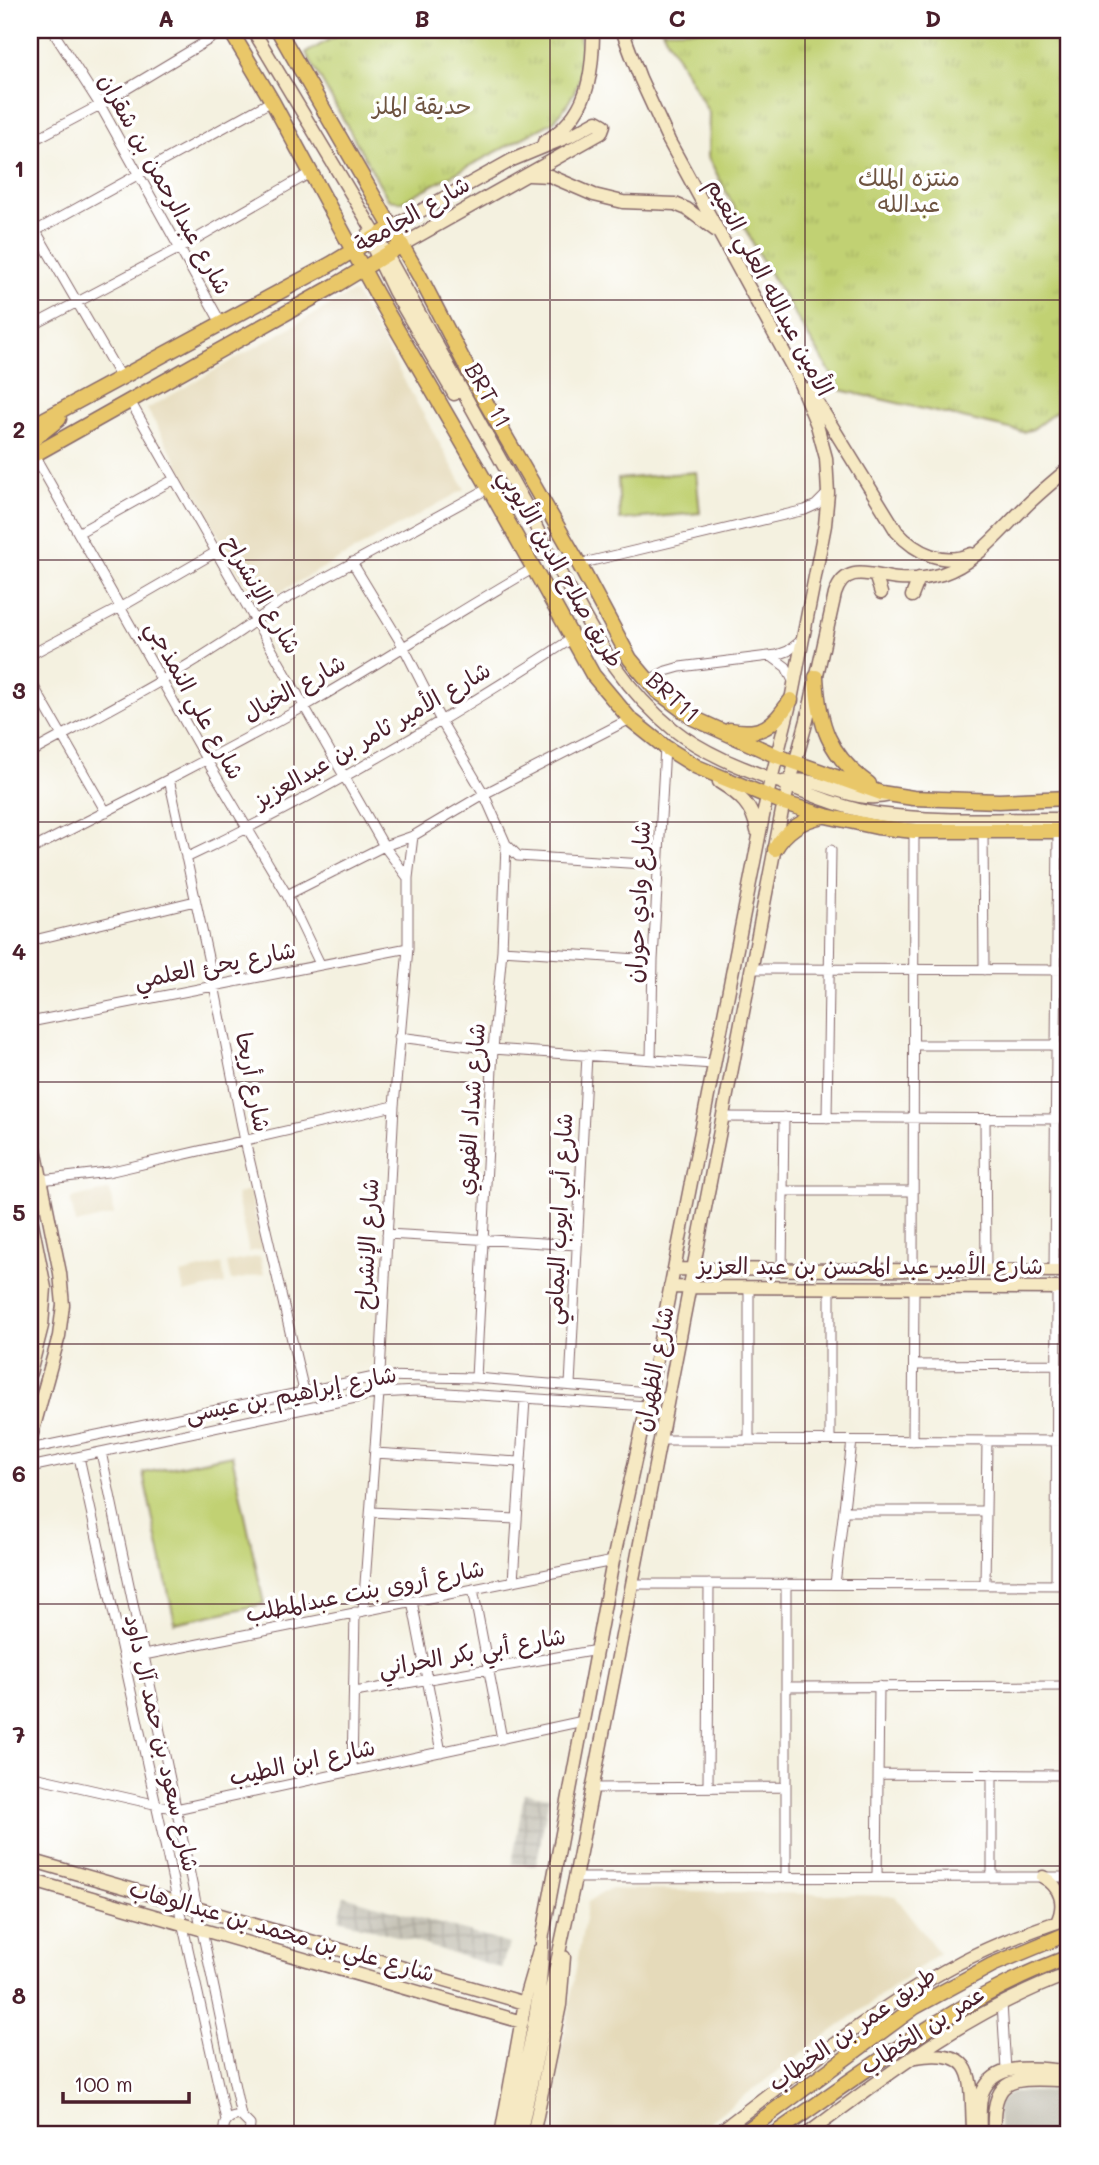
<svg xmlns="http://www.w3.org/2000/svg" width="1099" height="2165" viewBox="0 0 1099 2165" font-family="Mali,'Playpen Sans Arabic',sans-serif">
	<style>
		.built { fill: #e5daba }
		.industrial { fill: url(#industrial-grid) }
		.railway { fill: #c7c4b8 }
		.green { fill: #c1d173; stroke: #86784f; stroke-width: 2 }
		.park { fill: url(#park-tufts); stroke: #86784f; stroke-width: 2 }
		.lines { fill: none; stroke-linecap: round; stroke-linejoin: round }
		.street-casing { stroke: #86686a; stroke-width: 11 }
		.secondary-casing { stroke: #86686a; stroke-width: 15 }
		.primary-casing { stroke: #86686a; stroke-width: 17 }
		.street { stroke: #fff; stroke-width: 9 }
		.secondary { stroke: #f6e9c3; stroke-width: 12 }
		.primary { stroke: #e9c769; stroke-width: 14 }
		.grid { fill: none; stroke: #4a1f2b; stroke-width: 2; stroke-opacity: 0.55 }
		.labels { text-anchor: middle; stroke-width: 7; stroke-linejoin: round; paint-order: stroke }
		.park-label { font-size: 23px; fill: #6e5441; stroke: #fff }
		.street-label { font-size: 23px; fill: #4a1f2b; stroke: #fff }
		.neatline { fill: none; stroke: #4a1f2b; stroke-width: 2.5 }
		.grid-label { font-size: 23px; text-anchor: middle; font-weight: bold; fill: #4a1f2b }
	</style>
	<defs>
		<pattern id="industrial-grid" width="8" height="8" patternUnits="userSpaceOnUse" patternTransform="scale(1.75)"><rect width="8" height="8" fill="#c7c4b8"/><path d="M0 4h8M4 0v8" fill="none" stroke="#aca89e"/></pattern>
		<pattern id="park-tufts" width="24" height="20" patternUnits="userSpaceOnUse" patternTransform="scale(1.75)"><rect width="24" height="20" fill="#c1d173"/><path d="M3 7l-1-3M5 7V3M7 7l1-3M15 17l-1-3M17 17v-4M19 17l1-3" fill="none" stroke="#a7b364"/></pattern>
	</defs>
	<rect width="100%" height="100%" fill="#fff"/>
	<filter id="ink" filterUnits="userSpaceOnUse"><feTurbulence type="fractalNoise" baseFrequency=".0143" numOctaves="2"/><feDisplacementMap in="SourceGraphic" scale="14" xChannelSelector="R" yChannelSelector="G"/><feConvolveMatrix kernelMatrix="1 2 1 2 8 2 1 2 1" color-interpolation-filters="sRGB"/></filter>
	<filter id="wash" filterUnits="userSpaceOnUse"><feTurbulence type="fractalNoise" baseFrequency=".00686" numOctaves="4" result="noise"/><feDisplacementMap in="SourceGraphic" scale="28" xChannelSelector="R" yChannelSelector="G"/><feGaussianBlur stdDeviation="1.57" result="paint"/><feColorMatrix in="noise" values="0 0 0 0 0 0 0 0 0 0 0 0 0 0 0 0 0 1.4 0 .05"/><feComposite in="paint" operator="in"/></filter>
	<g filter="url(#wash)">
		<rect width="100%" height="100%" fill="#f4f1e0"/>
		<path class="built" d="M351 293 356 294 465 489 262 602H256L147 409Z
			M110 1190 114 1215 76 1224 70 1199Z
			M250 1191 263 1249 249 1252 236 1194Z
			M260 1256 264 1274 231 1281 227 1263Z
			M222 1264 225 1284 184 1293 180 1274Z
			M609 1889 895 1896 939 1953 691 2135H546L588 1902Z"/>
		<path class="industrial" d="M524 1793 549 1797 536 1866 512 1864Z
			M344 1896 509 1944 501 1968 339 1919Z"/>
		<path class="railway" d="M1069 2091V2135H1000L997 2103 1012 2092Z"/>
		<path class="green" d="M696 472 700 513 620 520 618 479Z
			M232 1455 264 1604 175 1623 143 1473Z"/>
		<path class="park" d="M347 30H578C588 68 579 94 553 122L401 202 388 199 306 53Z
			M662 30H1069V402L1033 429 1023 432 841 390 760 257 708 157 709 113Z"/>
	</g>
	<g filter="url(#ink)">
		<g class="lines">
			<g class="street-casing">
				<path id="street" d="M52 30 100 105 221 323
					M30 35 38 30
					M30 142 100 105 225 30
					M30 221 121 378
					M30 234 272 101
					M30 327 180 248 312 172
					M130 401 384 846 408 878
					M34 455 206 759 287 895 320 964
					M78 533 173 480
					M352 562 404 648 441 721 484 794 506 844 518 856 659 865
					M579 564 805 510 816 505 828 493
					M30 655 121 607 216 552
					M771 656 786 667 794 683
					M30 680 106 812
					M647 681 666 671 680 667 777 655 788 651 803 639
					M30 753C114 707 203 662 279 603L489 488
					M169 779 214 985 245 1141 304 1391
					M983 831 984 970
					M30 850C123 803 216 756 307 705 384 661 457 612 534 568
					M186 858C320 795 449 719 573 638
					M287 895 384 846 413 836 484 794 630 719
					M1057 903H1069
					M30 941 195 901
					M502 950 653 960
					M751 969 1069 970
					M30 1022 408 948
					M399 1037 493 1049 713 1064
					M914 1045H1056
					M651 1059 653 960 665 747
					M722 1117 1069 1119
					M827 1118 831 850
					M985 1119 986 1271
					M41 1180 108 1172 394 1106
					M784 1191H913
					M1055 1191 1069 1192
					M387 1234 577 1245
					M782 1270 784 1117
					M913 1270 914 831
					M1054 1271 1058 831
					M749 1287V1440
					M30 1294 44 1297
					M914 1365 1057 1364
					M476 1378 493 1049 502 950 506 844
					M570 1385 587 1055
					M661 1440 1069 1441
					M830 1440V1287
					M913 1441 914 1288
					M30 1449 379 1376 476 1378 649 1392
					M101 1452 241 2116 250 2125 249 2135
					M375 1453 519 1462
					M79 1457 226 2120
					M30 1467 379 1393 417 1391 647 1406
					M844 1511H986
					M1056 1511H1069
					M371 1512 516 1519
					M513 1581 525 1400
					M633 1584 1069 1585
					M835 1584 852 1441
					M985 1584 987 1441
					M1056 1585 1057 1288
					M473 1589 502 1739
					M412 1601 441 1752
					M363 1611 379 1393 394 1106 408 948V878L413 836
					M124 1659 613 1561
					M786 1687 1069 1686
					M355 1692 597 1650
					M352 1771 355 1612
					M878 1774 1069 1775
					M992 1774V1876
					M30 1776 176 1809 583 1721
					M708 1787 709 1584
					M591 1788 786 1787
					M786 1877V1584
					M877 1877 879 1686
					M575 1878 1069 1877
					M1067 1975 1069 1997
					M1002 2003 1006 2070
					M1069 2071V2049
					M225 2135C221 2123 229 2114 241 2116"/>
			</g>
			<g class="secondary-casing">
				<path id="secondary" d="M253 30 377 237 525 504C539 535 555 564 572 594 600 646 626 691 673 729 704 754 745 769 782 783 813 795 845 809 878 814 941 823 1006 818 1069 819
					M544 142C588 116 593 76 593 30
					M529 175 550 176 594 195 623 202 675 204 687 209 715 230
					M392 227 512 160 570 136 597 121 604 125 601 133 402 245
					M367 235 394 291 454 394
					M809 389 897 532C916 553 944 566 971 554
					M875 575 881 593
					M912 596 919 578
					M719 782C740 795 753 806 757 831
					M783 782C816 772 848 806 891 795
					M30 1124 60 1273 63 1305 59 1336 30 1441
					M30 1213 45 1288 42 1326 30 1373
					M674 1269 1069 1271
					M670 1287 1069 1288
					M30 1860 525 2003
					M1043 1877C1061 1887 1066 1904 1057 1922
					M30 1880 522 2022
					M915 2057C979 2047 970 2080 973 2129
					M501 2135 527 1991 539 1950
					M510 2135C523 2071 543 2006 542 1940L613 1561 647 1406 767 796 791 700 825 525 828 493 826 458 817 425 796 374 669 141 640 78 622 30
					M520 2135 575 1878 782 811 807 720 835 594C846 560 875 578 899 579 913 580 928 578 942 574 976 563 999 532 1025 507 1039 493 1054 481 1069 468
					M533 2135 560 2005 564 1957
					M715 2135C792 2078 871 2010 955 1965 991 1945 1030 1931 1069 1918
					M806 2135C889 2073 970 2010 1069 1974
					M980 2135C980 2122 978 2103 983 2091 997 2059 1042 2070 1069 2071
					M994 2135C991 2070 1016 2080 1069 2080"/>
			</g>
			<g class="primary-casing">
				<path id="primary" d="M230 30 272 101 377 295 489 488 593 675 630 719 665 747 697 767 784 803 826 816 877 827 914 831H1069
					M278 30 420 277 478 389 579 564 630 659 657 691 693 718 777 756 881 793 913 798 999 801 1069 798
					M30 427 331 264 392 227
					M30 442 59 419
					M30 457 336 285 402 245
					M816 677C819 724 828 755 869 784
					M730 730C764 736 772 726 791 700
					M775 849C786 830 802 820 823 816
					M741 2135 915 2007 992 1965 1069 1933
					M773 2135C868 2069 960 1997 1069 1957"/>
			</g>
			<use href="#street" class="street"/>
			<use href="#secondary" class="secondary"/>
			<use href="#primary" class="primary"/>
		</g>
	</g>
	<path class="grid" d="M294 30V2135M550 30V2135M805 30V2135M30 300H1069M30 560H1069M30 822H1069M30 1082H1069M30 1344H1069M30 1604H1069M30 1866H1069"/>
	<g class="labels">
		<g class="park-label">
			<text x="422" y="114">حديقة الملز</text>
			<text x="909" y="186">منتزه الملك<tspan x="909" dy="26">عبدالله</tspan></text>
		</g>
		<g class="street-label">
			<text transform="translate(165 184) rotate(61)" y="8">شارع عبدالرحمن بن شقران</text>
			<text transform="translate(412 214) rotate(-30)" y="8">شارع الجامعة</text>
			<text transform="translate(770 287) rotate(62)" y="8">الأمين عبدالله العلي النعيم</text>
			<text transform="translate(488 395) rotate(61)" y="8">BRT 11</text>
			<text transform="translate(561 568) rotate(60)" y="8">طريق صلاح الدين الأيوبي</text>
			<text transform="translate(262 595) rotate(60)" y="8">شارع الإنشراح</text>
			<text transform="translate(294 688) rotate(-29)" y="8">شارع الخيال</text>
			<text transform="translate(673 697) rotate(42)" y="8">BRT11</text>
			<text transform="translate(195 700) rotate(61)" y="8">شارع علي النمذجي</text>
			<text transform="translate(372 735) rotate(-30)" y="8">شارع الأمير ثامر بن عبدالعزيز</text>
			<text transform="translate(638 902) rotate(-87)" y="8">شارع وادي حوران</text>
			<text transform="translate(215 965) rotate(-11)" y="8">شارع يحئ العلمي</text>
			<text transform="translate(253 1082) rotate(79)" y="8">شارع أريحا</text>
			<text transform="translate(471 1109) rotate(-86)" y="8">شارع شداد الفهري</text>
			<text transform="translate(559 1219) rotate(-87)" y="8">شارع أبي ايوب اليمامي</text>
			<text transform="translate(367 1244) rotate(-87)" y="8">شارع الإنشراح</text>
			<text x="870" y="1274">شارع الأمير عبد المحسن بن عبد العزيز</text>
			<text transform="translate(654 1369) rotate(-79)" y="8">شارع الظهران</text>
			<text transform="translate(291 1394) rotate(-11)" y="8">شارع إبراهيم بن عيسى</text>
			<text transform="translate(365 1591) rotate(-11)" y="8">شارع أروى بنت عبدالمطلب</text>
			<text transform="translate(472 1652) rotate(-10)" y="8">شارع أبي بكر الحراني</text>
			<text transform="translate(162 1743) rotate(77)" y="8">شارع سعود بن حمد آل داود</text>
			<text transform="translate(302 1762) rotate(-12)" y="8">شارع ابن الطيب</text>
			<text transform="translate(282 1931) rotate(16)" y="8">شارع علي بن محمد بن عبدالوهاب</text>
			<text transform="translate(852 2029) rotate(-35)" y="8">طريق عمر بن الخطاب</text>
			<text transform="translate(922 2030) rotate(-33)" y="8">عمر بن الخطاب</text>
		</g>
	</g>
	<rect width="1099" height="2165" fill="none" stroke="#fff" stroke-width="77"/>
	<path d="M63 2092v10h126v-10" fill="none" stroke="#4a1f2b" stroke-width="3.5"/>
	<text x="74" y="2092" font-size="21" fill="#4a1f2b" stroke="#ffffff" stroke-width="5" paint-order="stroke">100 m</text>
	<rect x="38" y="38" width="1022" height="2088" class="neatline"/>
	<g class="grid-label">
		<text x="166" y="27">A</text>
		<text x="422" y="27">B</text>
		<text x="677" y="27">C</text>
		<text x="933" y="27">D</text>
		<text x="19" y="177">1</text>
		<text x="19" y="438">2</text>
		<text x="19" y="699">3</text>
		<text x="19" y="960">4</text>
		<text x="19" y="1221">5</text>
		<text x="19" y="1482">6</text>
		<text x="19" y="1743">7</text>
		<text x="19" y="2004">8</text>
	</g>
</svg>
